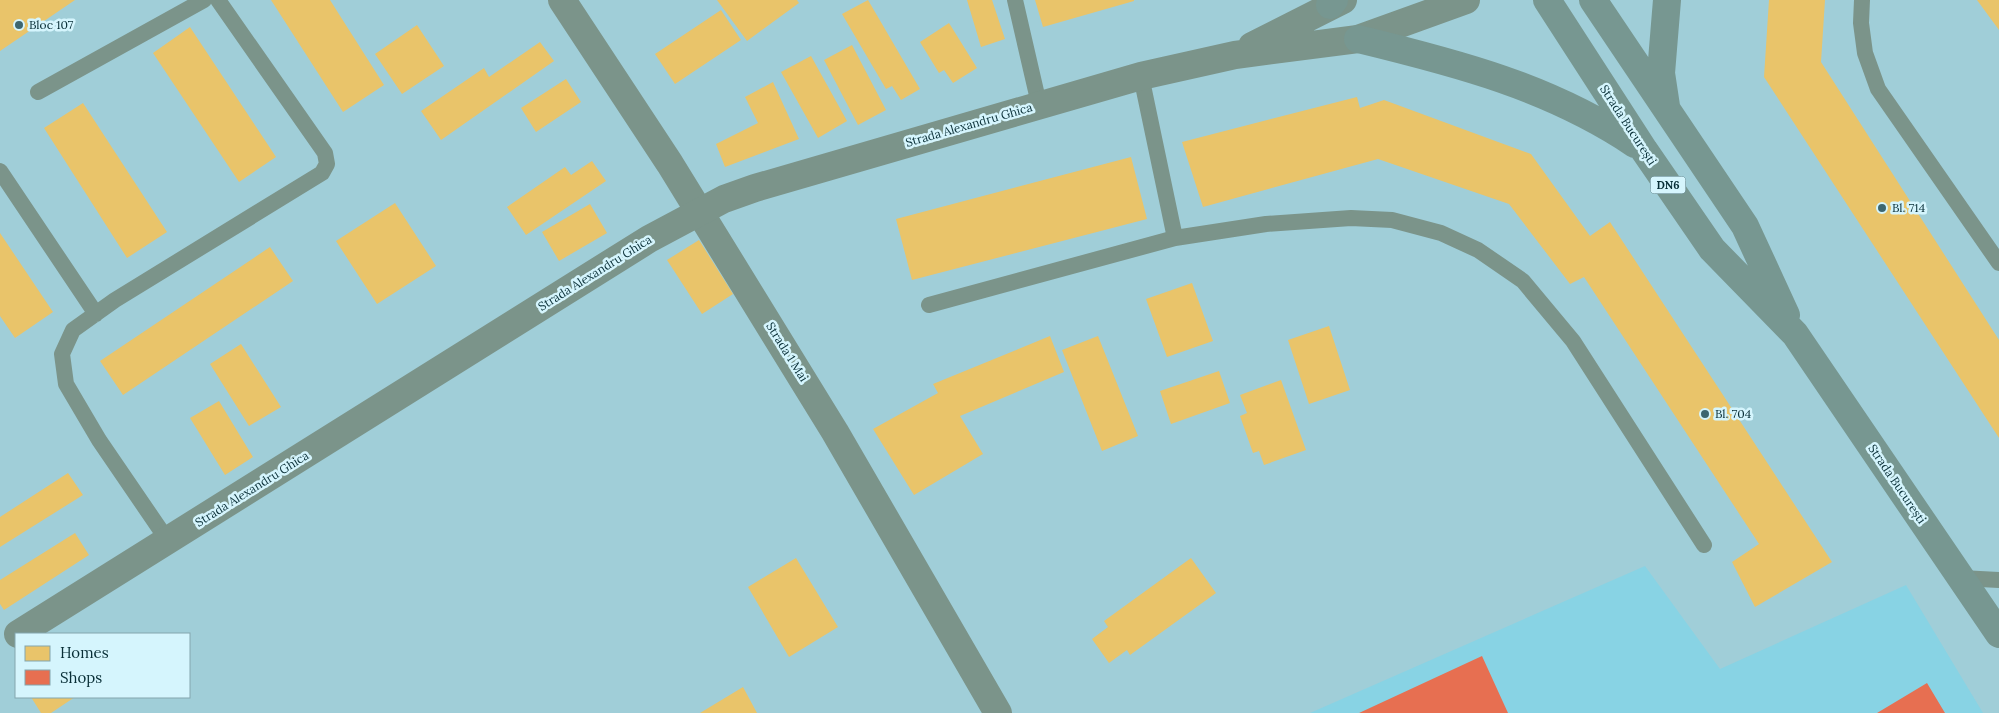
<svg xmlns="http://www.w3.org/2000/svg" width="1999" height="713" viewBox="0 0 1999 713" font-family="Lora,serif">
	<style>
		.built { fill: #88d3e4 }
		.homes { fill: #e9c46a }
		.shops { fill: #e76f51 }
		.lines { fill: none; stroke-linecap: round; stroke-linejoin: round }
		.service { stroke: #7b948a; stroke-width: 16 }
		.minor { stroke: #7b948a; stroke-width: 28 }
		.tertiary { stroke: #7b948a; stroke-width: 28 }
		.primary { stroke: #779791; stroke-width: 28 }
		.poi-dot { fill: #3d666f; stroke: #d5f5fd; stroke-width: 2 }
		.labels { text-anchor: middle; stroke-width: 5; stroke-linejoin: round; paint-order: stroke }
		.shield { fill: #d5f5fd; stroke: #466a72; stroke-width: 1 }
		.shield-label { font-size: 11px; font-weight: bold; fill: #082e36 }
		.poi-label { font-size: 12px; fill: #082e36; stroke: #d5f5fd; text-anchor: start }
		.street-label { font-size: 12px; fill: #082e36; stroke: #d5f5fd }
	</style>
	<rect width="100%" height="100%" fill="#a0ced8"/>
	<path class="built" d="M1645 566 1720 669 1906 585 1983 713H1310Z"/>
	<path class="homes" d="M0 0H75L0 51Z
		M271 0H330L384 85 343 112Z
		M717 0H797L799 3 747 41Z
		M868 0 920 89 901 100 892 86 886 89 842 14Z
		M967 0H992L1005 39 981 47Z
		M1035 0H1134V1L1043 27Z
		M1769 0H1825L1821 62 1999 340V438L1764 77Z
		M1977 0H1999V30Z
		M721 10 741 40 675 84 655 54Z
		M949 23 977 68 953 83 944 70 939 73 920 42Z
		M417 25 444 66 402 94 375 54Z
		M190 27 276 157 239 182 153 53Z
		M540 42 554 61 441 140 421 111 484 68 489 77Z
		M852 45 886 110 858 125 824 60Z
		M811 56 847 121 818 138 781 72Z
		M566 79 581 102 536 132 521 108Z
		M773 82 799 139 725 167 716 144 758 123 745 97Z
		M1357 97 1360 108 1384 100 1531 154 1590 236 1610 222 1832 562 1755 607 1732 562 1759 544 1584 277 1570 284 1509 204 1378 159 1203 207 1182 142Z
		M83 103 167 232 127 258 44 128Z
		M1131 157 1147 219 912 280 896 219Z
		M592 161 606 181 526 235 507 207 565 167 571 175Z
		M395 203 436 266 377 304 336 241Z
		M590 204 607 233 559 261 542 232Z
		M0 233 53 312 15 338 0 316Z
		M699 240 733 294 702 314 667 260Z
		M270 247 293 281 123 395 100 361Z
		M1192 283 1213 341 1167 357 1146 299Z
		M1329 326 1350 390 1309 404 1288 340Z
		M1050 336 1064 372 960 416 983 454 914 495 873 429 938 393 933 384Z
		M1098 336 1138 436 1102 451 1062 350Z
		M241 344 281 407 249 426 210 364Z
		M1219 371 1230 403 1171 424 1160 391Z
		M1281 380 1306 450 1264 465 1259 451 1253 453 1240 416 1247 413 1240 395Z
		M219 401 253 457 225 475 190 418Z
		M68 473 83 495 0 547V517Z
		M75 533 89 555 4 610 0 604V580Z
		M796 558 838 627 789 657 748 587Z
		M1191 558 1216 593 1130 655 1127 650 1109 663 1092 639 1108 627 1104 621Z
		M743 687 757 713H700Z
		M31 697H75L51 713H41Z"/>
	<path class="shops" d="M1482 656 1508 713H1359Z
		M1927 683 1945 713H1877Z"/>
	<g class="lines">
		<path class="service" d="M1015 0 1039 104
			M1862 0 1861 23 1865 53 1878 89 1999 263
			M1141 76 1175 238
			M38 92 204 0
			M0 171 96 314
			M929 305 1175 238 1266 224 1351 218 1392 220 1441 233 1478 250 1523 281 1573 341 1704 545
			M168 541 99 440 66 384 62 354 73 330 115 300 322 173 327 164 325 153 218 0
			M1961 578 1999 580"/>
		<path class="minor" d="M562 0 670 164 835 432 998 713"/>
		<path class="tertiary" d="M1252 46 1343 0
			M18 634 649 239 724 199 755 188 1141 76 1235 55 1358 39 1466 0"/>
		<path class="primary" d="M1547 0 1644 150 1712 249 1795 334 1999 634
			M1593 0 1745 226 1786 315
			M1330 5 1334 0
			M1358 39C1457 63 1550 87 1635 144
			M1666 106 1661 73 1667 0"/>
	</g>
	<g class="poi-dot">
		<circle cx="19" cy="25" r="5"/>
		<circle cx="1882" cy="208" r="5"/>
		<circle cx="1705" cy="414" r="5"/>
	</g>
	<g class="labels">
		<rect class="shield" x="1650.5" y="176.5" width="35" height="17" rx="4"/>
		<g class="shield-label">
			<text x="1668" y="189">DN6</text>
		</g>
		<g class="poi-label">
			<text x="29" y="29">Bloc 107</text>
			<text x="1892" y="212">Bl. 714</text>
			<text x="1715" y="418">Bl. 704</text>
		</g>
		<g class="street-label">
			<text transform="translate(969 125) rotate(-16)" y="4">Strada Alexandru Ghica</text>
			<text transform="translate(1628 125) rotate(57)" y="4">Strada București</text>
			<text transform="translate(595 273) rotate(-32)" y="4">Strada Alexandru Ghica</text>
			<text transform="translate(787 352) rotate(58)" y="4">Strada 1 Mai</text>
			<text transform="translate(1897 484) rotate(56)" y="4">Strada București</text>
			<text transform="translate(252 489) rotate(-32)" y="4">Strada Alexandru Ghica</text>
		</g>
	</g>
	<rect x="15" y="633" width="175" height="65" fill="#d5f5fd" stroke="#83a5ad"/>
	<rect x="25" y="646" width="25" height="15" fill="#e9c46a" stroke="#83a5ad"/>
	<text x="60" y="658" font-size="15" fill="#082e36">Homes</text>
	<rect x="25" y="670" width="25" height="15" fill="#e76f51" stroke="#83a5ad"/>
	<text x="60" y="683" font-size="15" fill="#082e36">Shops</text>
</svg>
